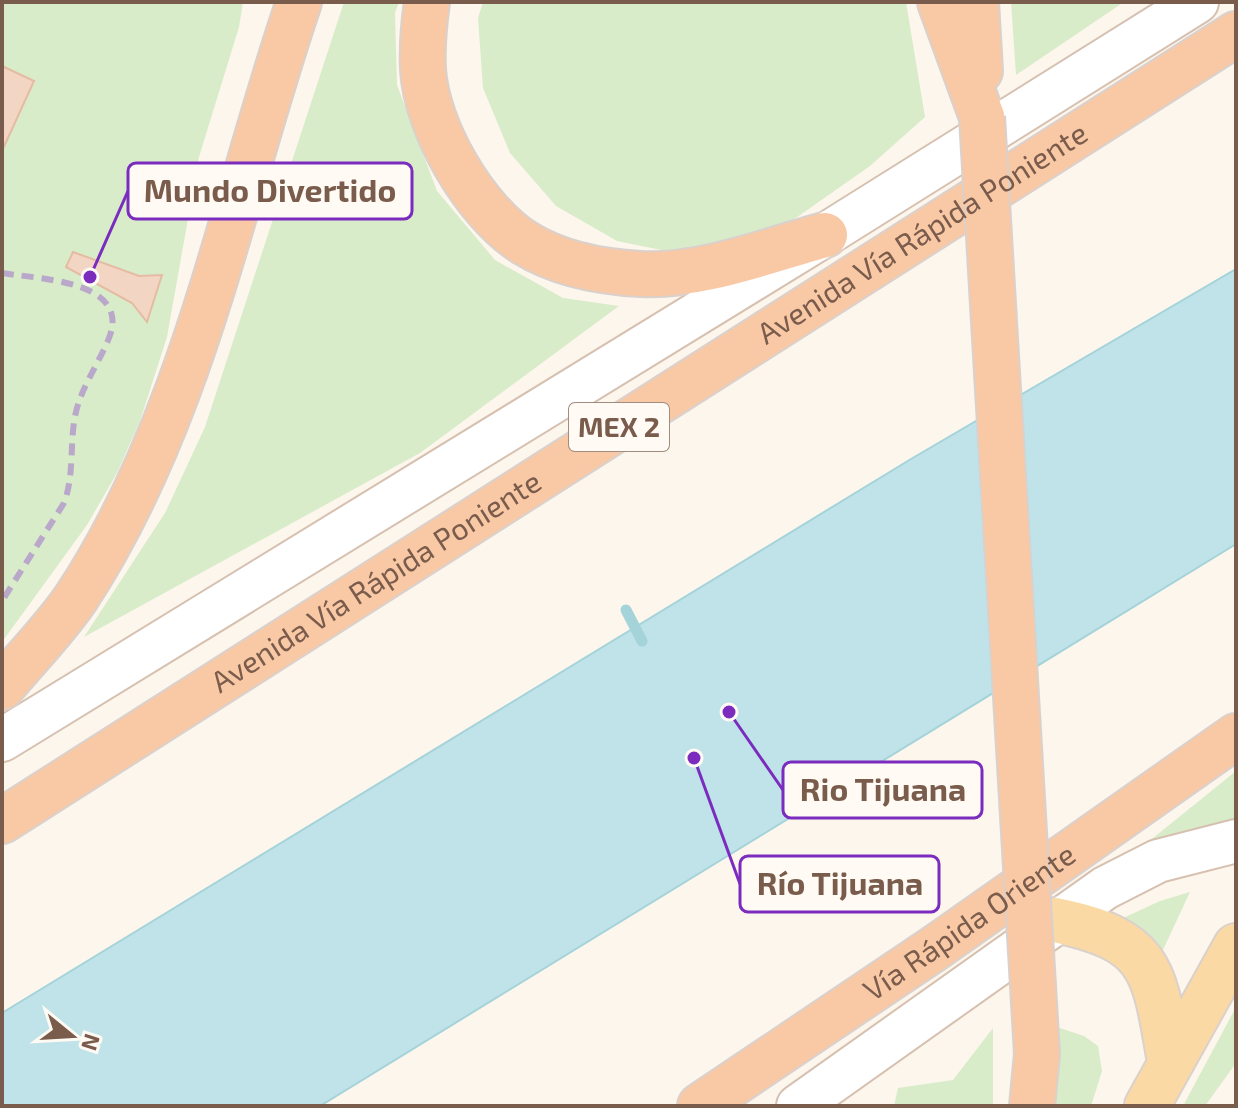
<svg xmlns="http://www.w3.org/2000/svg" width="1238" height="1108" viewBox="0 0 1238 1108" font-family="'Exo 2',sans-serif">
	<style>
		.green { fill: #d8ecc9 }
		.water { fill: #bfe3e8; stroke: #a5d3da; stroke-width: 2 }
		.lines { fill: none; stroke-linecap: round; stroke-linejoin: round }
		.stream { stroke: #a5d3da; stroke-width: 11 }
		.building { fill: #f3d5c3; stroke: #e6bba3; stroke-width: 2 }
		.secondary-casing { stroke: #d6c0b0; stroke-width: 46 }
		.primary-casing { stroke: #dad1cd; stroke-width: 48 }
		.trunk-casing { stroke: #dad1cd; stroke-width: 48 }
		.secondary { stroke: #fff; stroke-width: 42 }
		.primary { stroke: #fbd9a5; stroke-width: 44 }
		.trunk { stroke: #f9c8a4; stroke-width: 44 }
		.rail { stroke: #b9a8c9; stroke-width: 6; stroke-dasharray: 12 8; stroke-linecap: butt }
		.trunk-bridge-casing { stroke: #dad1cd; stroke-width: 48; stroke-linecap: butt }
		.trunk-bridge { stroke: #f9c8a4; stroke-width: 44 }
		.labels { text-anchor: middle; stroke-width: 8; stroke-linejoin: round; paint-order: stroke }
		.shield { fill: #fffaf3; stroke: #a28b7f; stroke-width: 2 }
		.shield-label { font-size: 28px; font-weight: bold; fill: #7a5c4d }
		.street-label { font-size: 30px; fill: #7a5c4d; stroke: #fffaf3 }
		.leader { fill: none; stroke: #7b2cbf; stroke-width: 3 }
		.callout-dot { fill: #7b2cbf; stroke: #fffaf3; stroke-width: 3 }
		.callout { fill: #fffaf3; stroke: #7b2cbf; stroke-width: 3 }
		.callout-label { font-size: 32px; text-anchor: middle; font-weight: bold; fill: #7a5c4d }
	</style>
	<rect width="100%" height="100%" fill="#fdf6ec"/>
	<path class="green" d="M2 2H243L239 27 199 157 167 337 140 421 117 473 87 525 2 642Z
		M344 2H399L395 13 397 85 437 191 495 260 563 298 619 306 420 453 84 637 165 513 205 427Z
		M483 2H906L925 117 870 166 756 246 686 255 617 241 556 206 510 153 483 88 478 18Z
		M1011 2H1124L1016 75Z
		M1236 771V830L1127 859Z
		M1190 892 1155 967 1108 925 1160 901Z
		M1236 1007V1063L1205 1106H1183Z
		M1048 1024 1084 1036 1098 1046 1102 1071 1091 1106H1045Z
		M993 1028V1106H894L898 1088 953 1080Z"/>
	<path class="water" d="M1236 269V544L320 1106H2V1013L911 459Z"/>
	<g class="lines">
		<path class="stream" d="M626 610 642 641"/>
	</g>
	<path class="building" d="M2 66 34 81 2 151Z
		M73 252 139 276 162 275 147 322 132 303 66 267Z"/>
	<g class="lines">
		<g class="secondary-casing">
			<path id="secondary" d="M2 740 825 235 1197 2
				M798 1106 1105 888 1158 861 1236 841"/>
		</g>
		<g class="primary-casing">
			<path id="primary" d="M1055 920C1154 940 1154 970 1170 1062
				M1147 1106 1236 946"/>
		</g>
		<g class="trunk-casing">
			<g id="trunk">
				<path d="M427 2C424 23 422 48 423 69 426 127 475 212 525 243 559 264 601 272 641 274 702 277 766 251 825 235"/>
				<path d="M940 2 982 117"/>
				<path d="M976 2 980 71"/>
				<path d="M2 687C26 658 55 629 76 598 194 419 231 201 299 2"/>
				<path id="s1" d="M2 821 1236 34"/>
				<path id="s2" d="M700 1106 935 948 1236 736"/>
				<path d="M1032 1106 1037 1054"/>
			</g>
		</g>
		<use href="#secondary" class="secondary"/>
		<use href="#primary" class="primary"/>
		<use href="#trunk" class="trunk"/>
		<path class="rail" d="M2 273C37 279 132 280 109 338 99 363 82 386 76 412 69 441 75 474 64 503L2 601"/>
		<g class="trunk-bridge-casing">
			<path id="trunk-bridge" d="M982 117 1037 1054"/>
		</g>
		<use href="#trunk-bridge" class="trunk-bridge"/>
	</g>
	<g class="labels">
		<rect class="shield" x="569" y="403" width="100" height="48" rx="6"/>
		<g class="shield-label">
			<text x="619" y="437">MEX 2</text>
		</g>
		<g class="street-label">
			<text dy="10" stroke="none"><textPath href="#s1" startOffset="1092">Avenida Vía Rápida Poniente</textPath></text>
			<text dy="10" stroke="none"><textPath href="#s1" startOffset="444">Avenida Vía Rápida Poniente</textPath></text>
			<text dy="10" stroke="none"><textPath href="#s2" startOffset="326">Vía Rápida Oriente</textPath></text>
		</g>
	</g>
	<path class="leader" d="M90 277L128 191M729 712L783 790M694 758L740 884"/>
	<g class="callout-dot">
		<circle cx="90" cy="277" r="8"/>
		<circle cx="729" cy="712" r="8"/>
		<circle cx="694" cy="758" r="8"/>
	</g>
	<g class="callout">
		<rect x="128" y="163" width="284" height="56" rx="8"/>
		<rect x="783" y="762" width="199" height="56" rx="8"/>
		<rect x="740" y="856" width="199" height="56" rx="8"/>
	</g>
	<g class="callout-label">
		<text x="270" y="202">Mundo Divertido</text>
		<text x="883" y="801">Rio Tijuana</text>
		<text x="840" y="895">Río Tijuana</text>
	</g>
	<rect width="1238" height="1108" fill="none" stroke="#7a5c4d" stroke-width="8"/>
	<g transform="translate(72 1036) rotate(108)" stroke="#fffaf3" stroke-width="6" paint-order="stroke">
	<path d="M0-6L14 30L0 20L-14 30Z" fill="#7a5c4d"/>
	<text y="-12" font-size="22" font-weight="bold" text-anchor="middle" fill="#7a5c4d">N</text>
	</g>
</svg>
